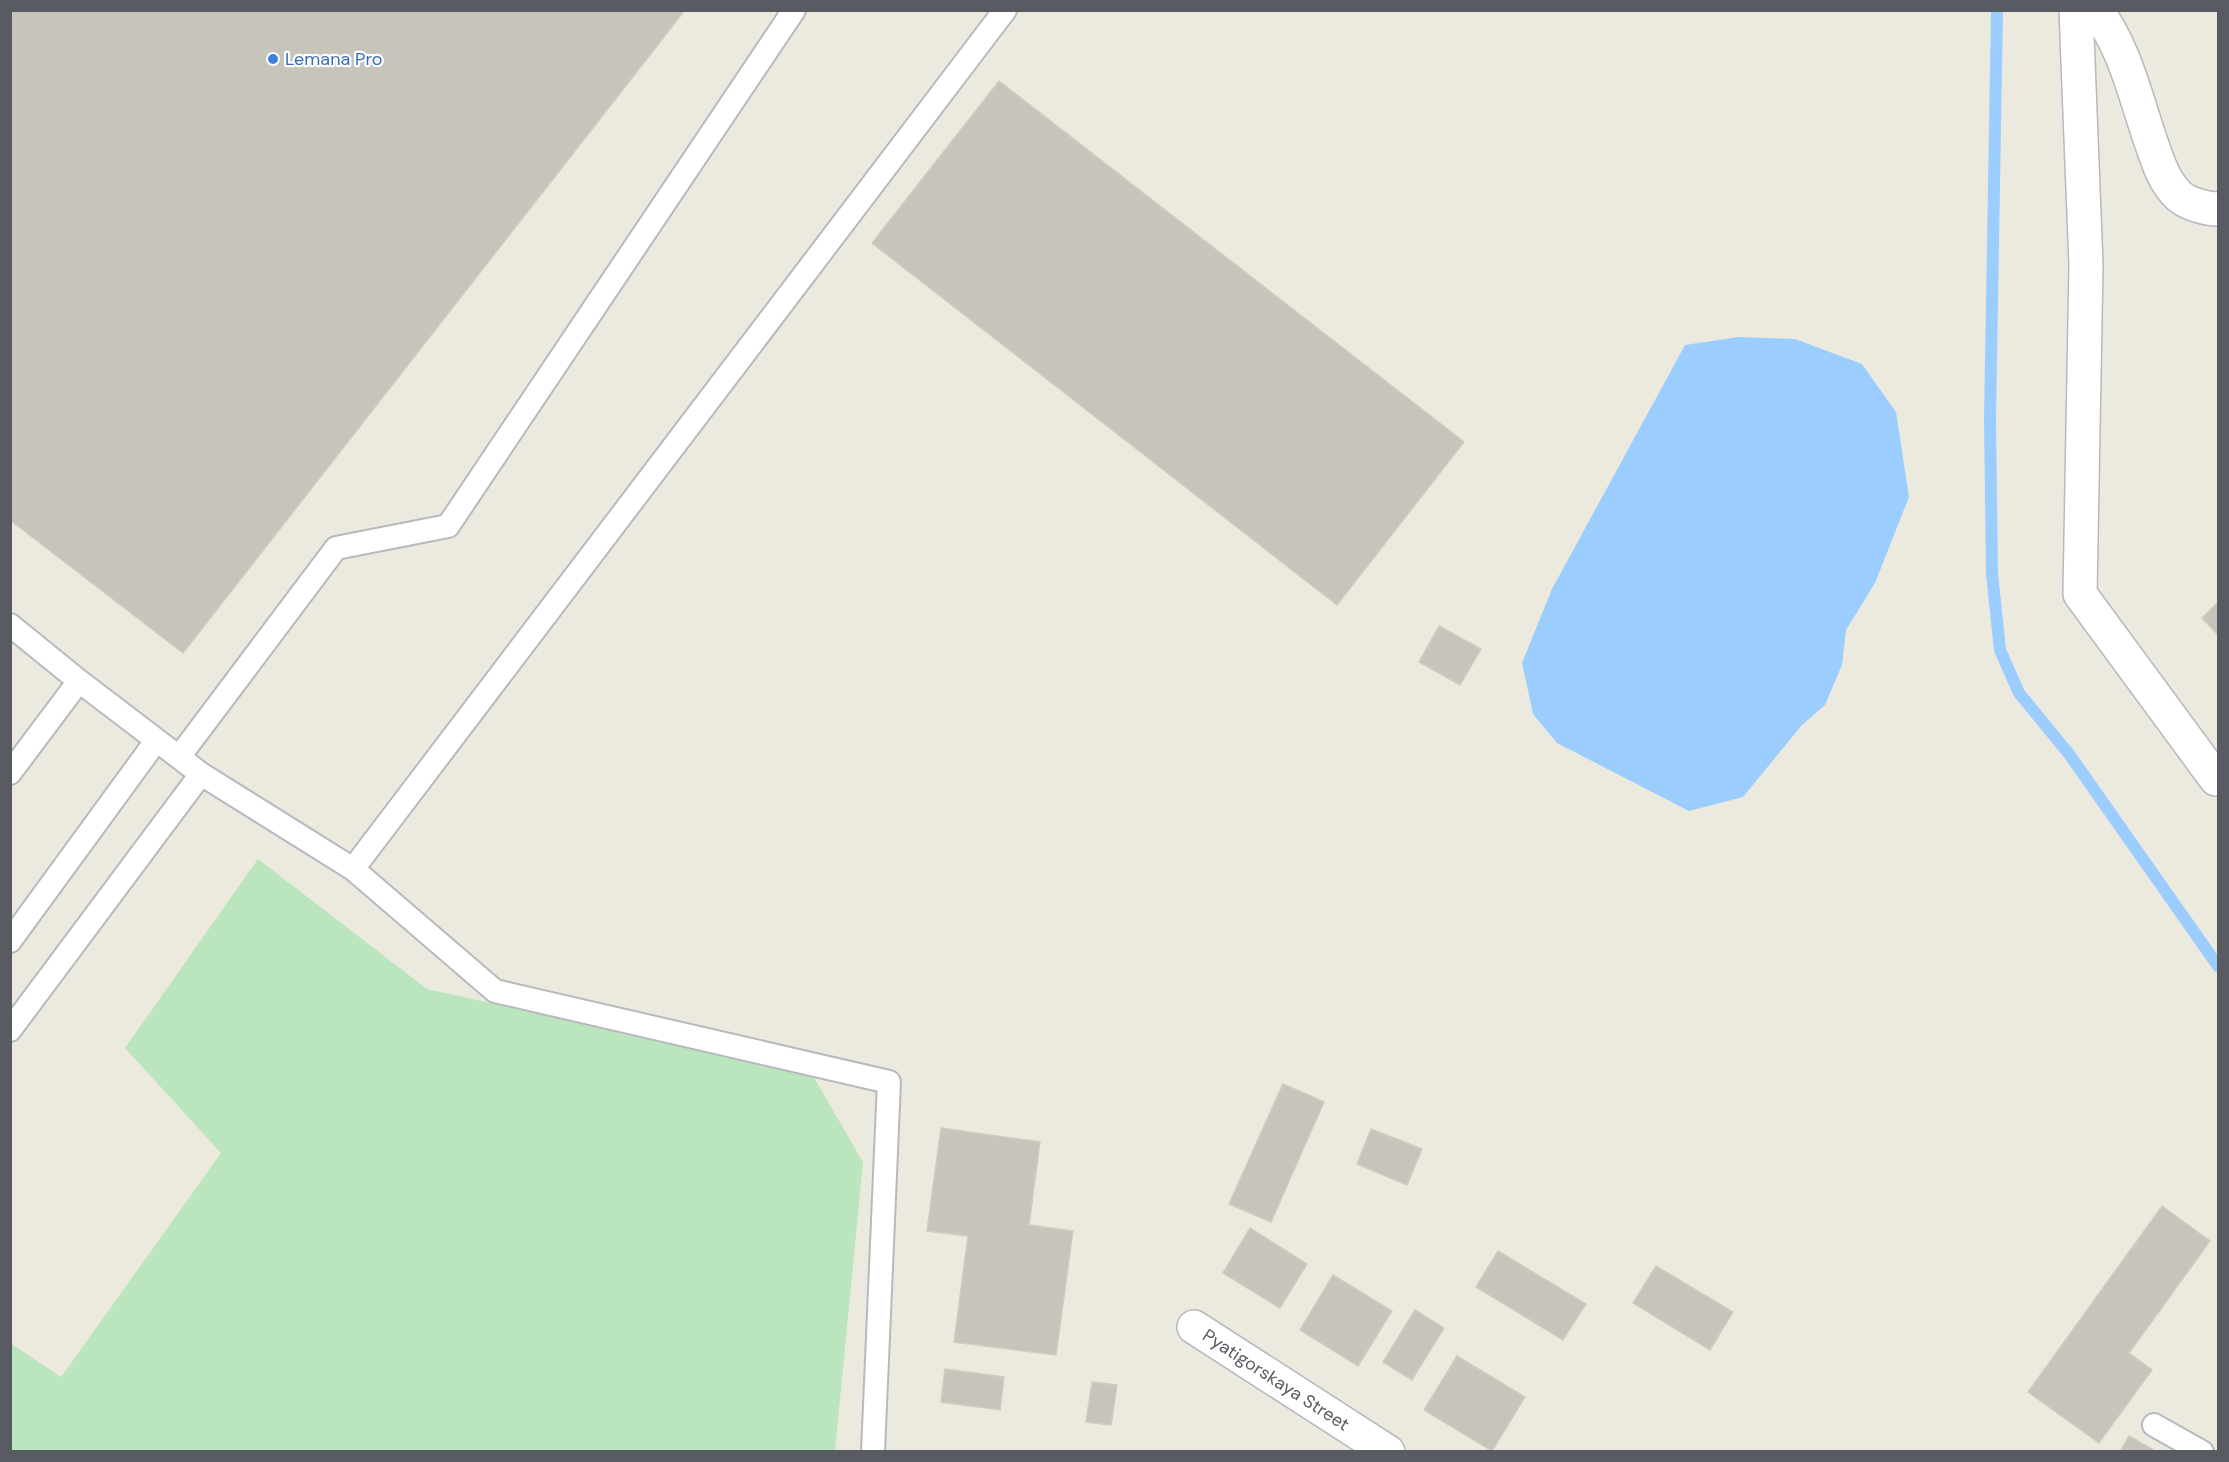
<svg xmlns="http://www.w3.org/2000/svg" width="2229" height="1462" viewBox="0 0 2229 1462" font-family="'DM Sans',sans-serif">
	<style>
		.green { fill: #bae5bd }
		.water { fill: #9ccdff }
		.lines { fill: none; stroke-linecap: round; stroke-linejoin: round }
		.stream { stroke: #9ccdff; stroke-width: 12 }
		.building { fill: #c7c4bc; stroke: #d1ccbd; stroke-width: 1.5 }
		.service-casing { stroke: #b7b9bf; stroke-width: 26 }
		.minor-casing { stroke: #b7b9bf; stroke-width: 36 }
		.service { stroke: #fff; stroke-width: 22 }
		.minor { stroke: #fff; stroke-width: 33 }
		.shop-dot { fill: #3f7fe0; stroke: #fff; stroke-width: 2 }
		.labels { text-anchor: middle; stroke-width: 4.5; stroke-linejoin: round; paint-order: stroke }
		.shop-label { font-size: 18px; fill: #366cbe; stroke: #fff; text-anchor: start }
		.street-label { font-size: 18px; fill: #585b61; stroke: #fff }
	</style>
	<rect width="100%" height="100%" fill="#eceadf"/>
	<path class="green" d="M258 859 427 989 812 1074 863 1162 835 1451H11L10 1343 61 1377 221 1153 125 1048Z"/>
	<path class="water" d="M1739 337 1795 339 1862 364 1896 412 1909 497 1875 583 1846 630 1842 665 1825 705 1802 725 1743 797 1689 811 1557 743 1533 714 1522 663 1552 589 1685 345Z"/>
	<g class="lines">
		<path class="stream" d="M1997 10 1990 419 1992 574 2000 650 2019 693 2069 754 2218 966"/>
	</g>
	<path class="building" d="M10 10H685L183 653 10 520Z
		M999 81 1464 442 1337 605 872 243Z
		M2218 602V635L2202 618Z
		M1439 626 1481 649 1460 685 1419 662Z
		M1283 1084 1324 1102 1271 1222 1229 1204Z
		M941 1128 1040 1142 1029 1225 1073 1231 1056 1355 954 1342 968 1236 927 1231Z
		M1371 1129 1422 1149 1407 1185 1357 1164Z
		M2162 1206 2210 1241 2129 1353 2152 1370 2099 1443 2028 1392Z
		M1250 1228 1307 1264 1280 1308 1223 1273Z
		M1498 1251 1586 1304 1563 1340 1476 1287Z
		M1656 1266 1733 1312 1710 1350 1633 1303Z
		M1333 1275 1392 1311 1358 1366 1300 1330Z
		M1415 1310 1444 1328 1412 1380 1383 1362Z
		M1457 1356 1525 1397 1492 1451 1424 1410Z
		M945 1369 1004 1377 1000 1410 941 1402Z
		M1092 1382 1117 1385 1111 1425 1086 1422Z
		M2129 1436 2157 1452H2120Z"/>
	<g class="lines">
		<g class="service-casing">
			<path id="service" d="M10 625 79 681 201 774 10 1030
				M179 757 336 548 448 526 794 10
				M10 773 79 681
				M201 774 353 869 1005 10
				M353 869 495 991 889 1082 873 1452
				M10 941 156 741
				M2154 1425 2202 1452"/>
		</g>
		<g class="minor-casing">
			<path id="minor" d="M2076 10 2086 265 2080 594 2216 779
				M2096 10C2124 46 2135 95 2150 139 2157 159 2163 181 2179 196 2188 204 2207 209 2218 209
				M1194 1327 1388 1452"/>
		</g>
		<use href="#service" class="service"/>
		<use href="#minor" class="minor"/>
	</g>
	<circle class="shop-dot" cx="273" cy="59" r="6"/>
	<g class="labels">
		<g class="shop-label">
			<text x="285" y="65">Lemana Pro</text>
		</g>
		<g class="street-label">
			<text transform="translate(1276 1380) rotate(33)" y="6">Pyatigorskaya Street</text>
		</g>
	</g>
	<rect width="2229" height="1462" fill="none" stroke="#585b61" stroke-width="24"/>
</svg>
